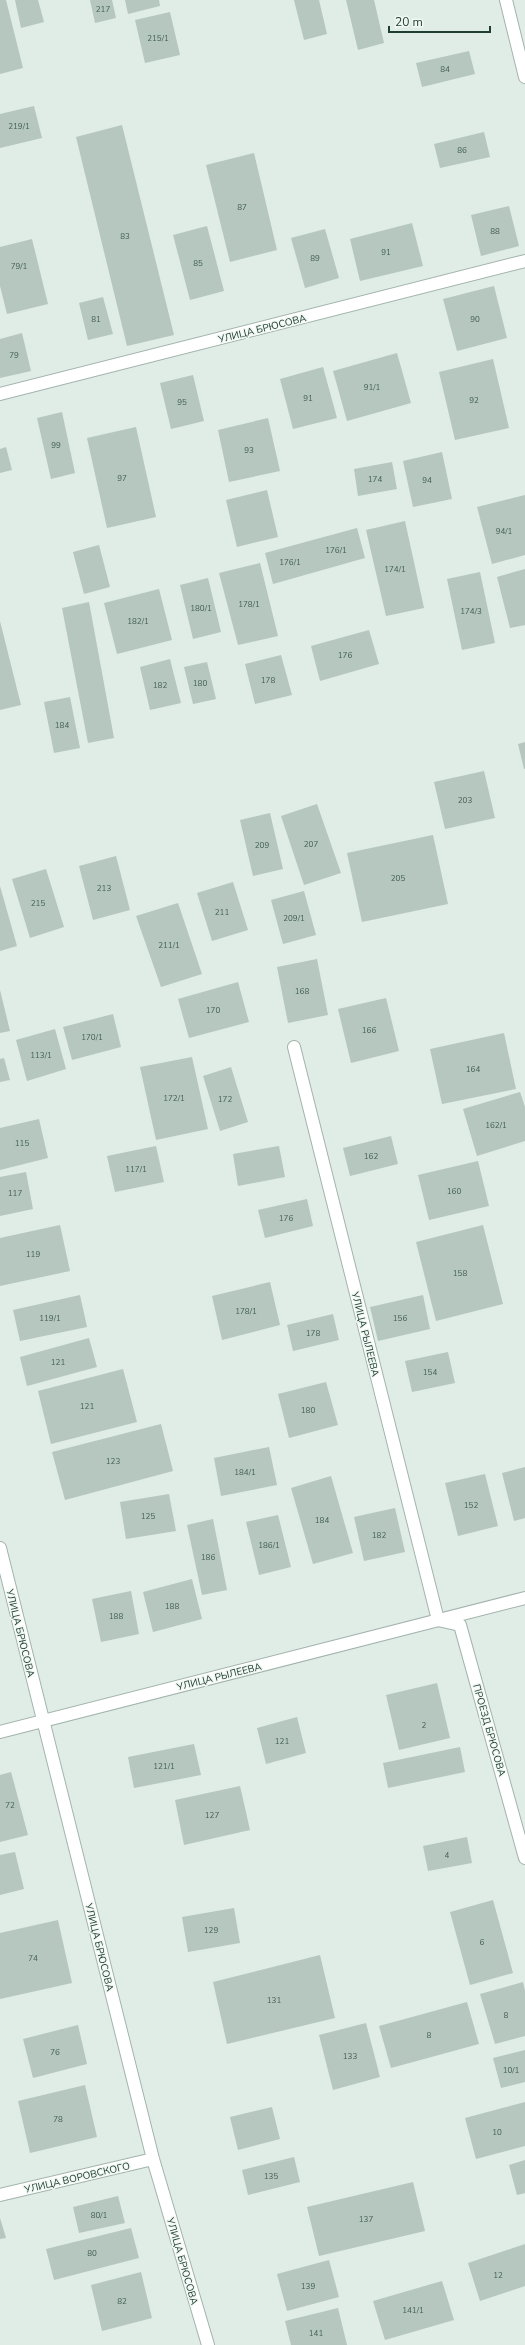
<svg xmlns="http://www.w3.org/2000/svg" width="525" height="2345" viewBox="0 0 525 2345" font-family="'Nunito Sans',sans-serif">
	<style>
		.building { fill: #b5c7bf }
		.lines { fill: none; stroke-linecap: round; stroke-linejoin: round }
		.minor-casing { stroke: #a3b4ad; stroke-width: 14 }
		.minor { stroke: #fff; stroke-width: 12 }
		.labels { text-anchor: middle; stroke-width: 3; stroke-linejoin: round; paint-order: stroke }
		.number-label { font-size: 8px; fill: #456057 }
		.street-label { font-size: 10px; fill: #203d34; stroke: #f1f8f4 }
	</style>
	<rect width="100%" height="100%" fill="#e0ece6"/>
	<path class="building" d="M0 0H6L23 68 0 74Z
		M15 0H38L44 22 21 28Z
		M90 0H112L116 18 95 23Z
		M125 0H159L160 6 128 14Z
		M294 0H319L327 34 304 40Z
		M346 0H374L384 43 358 50Z
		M170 12 180 55 145 63 135 20Z
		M469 51 475 74 422 87 416 63Z
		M34 106 42 138 0 148V114Z
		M122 125 174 335 127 346 76 137Z
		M484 132 490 157 440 168 434 144Z
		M254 153 277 250 230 262 206 165Z
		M509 206 519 246 481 256 471 215Z
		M412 223 423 266 360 281 350 239Z
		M207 226 224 291 190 300 173 235Z
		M325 229 339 278 305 288 291 238Z
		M32 239 48 304 7 314 0 286V247Z
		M494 286 507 338 457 351 443 299Z
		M103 297 113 334 88 340 79 303Z
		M22 333 31 371 0 378V339Z
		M397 353 411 403 347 421 333 371Z
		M493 359 509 428 455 440 439 372Z
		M323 367 337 418 293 429 280 379Z
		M193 375 204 421 171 429 160 383Z
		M62 412 75 473 51 479 37 418Z
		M268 418 280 471 229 482 218 430Z
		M136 427 156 517 107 528 87 438Z
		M6 447 12 470 0 473V449Z
		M442 452 452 499 413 507 403 461Z
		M392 462 397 489 358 496 354 469Z
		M267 490 278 537 237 547 226 500Z
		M525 495V555L492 564 477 507Z
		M405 521 424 608 386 616 366 530Z
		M357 528 365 558 273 584 265 553Z
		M99 545 110 587 84 594 73 552Z
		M260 563 278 636 238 645 219 573Z
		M525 569V625L510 628 497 577Z
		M480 572 495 643 462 650 447 579Z
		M208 578 221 632 193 639 180 585Z
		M159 589 172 640 117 654 104 603Z
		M89 602 114 738 88 743 62 608Z
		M0 621 21 705 0 710Z
		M369 630 379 664 320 681 311 646Z
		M281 655 292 695 255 704 245 664Z
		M170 659 181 703 150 710 140 667Z
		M207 662 216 699 193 704 184 667Z
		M70 697 80 748 54 753 44 702Z
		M525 742V769H524L518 744Z
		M484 771 495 818 445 829 434 782Z
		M317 804 341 873 304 885 281 816Z
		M270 813 283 869 253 876 240 820Z
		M433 835 448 904 362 922 347 853Z
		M116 856 130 910 93 920 79 866Z
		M46 869 64 927 30 938 12 879Z
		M233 882 248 930 212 941 197 893Z
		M0 886 17 946 0 951Z
		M304 891 316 935 283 944 271 900Z
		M178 903 202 974 161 987 136 916Z
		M317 959 328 1015 288 1023 277 967Z
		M238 982 249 1022 189 1038 178 999Z
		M0 990 10 1031 0 1033Z
		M386 998 399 1051 351 1063 338 1009Z
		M113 1014 121 1047 72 1060 63 1027Z
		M55 1029 66 1069 27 1081 16 1040Z
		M504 1033 516 1089 442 1104 430 1049Z
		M192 1057 208 1129 156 1140 140 1067Z
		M4 1058 10 1080 0 1082V1059Z
		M231 1067 248 1122 220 1131 203 1076Z
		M520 1092 525 1107V1141L477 1156 463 1109Z
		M39 1119 48 1158 0 1170V1128Z
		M391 1136 398 1164 350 1176 343 1148Z
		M156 1146 164 1182 115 1192 107 1156Z
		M279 1146 285 1177 238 1186 233 1154Z
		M478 1161 489 1206 429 1220 418 1175Z
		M26 1172 33 1209 0 1216V1177Z
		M307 1199 313 1226 265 1238 258 1210Z
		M60 1225 70 1271 0 1286V1238Z
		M483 1225 503 1304 436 1321 416 1242Z
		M270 1282 280 1325 222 1340 212 1296Z
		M80 1295 87 1327 20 1341 13 1310Z
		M423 1295 430 1329 378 1341 370 1307Z
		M333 1314 339 1340 293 1351 287 1325Z
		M89 1338 97 1367 27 1386 20 1357Z
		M448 1352 455 1383 412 1392 405 1361Z
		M123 1369 137 1422 51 1444 38 1391Z
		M326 1382 338 1425 289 1438 278 1394Z
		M161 1424 173 1471 65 1500 52 1452Z
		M269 1447 277 1485 221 1496 214 1458Z
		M525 1467V1518L514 1521 502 1473Z
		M485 1474 498 1526 458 1536 445 1483Z
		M331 1476 353 1553 313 1564 291 1488Z
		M169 1494 176 1531 126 1539 120 1502Z
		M395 1508 405 1552 364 1561 354 1517Z
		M278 1515 291 1567 259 1575 246 1522Z
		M213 1519 227 1590 202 1595 187 1525Z
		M192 1579 202 1619 153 1632 143 1592Z
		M131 1591 139 1634 101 1642 92 1599Z
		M437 1683 450 1738 399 1750 386 1695Z
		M297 1717 306 1753 266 1764 257 1728Z
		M194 1744 201 1775 134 1788 128 1757Z
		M460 1747 465 1772 388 1788 383 1763Z
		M11 1772 28 1835 0 1842V1775Z
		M240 1786 250 1830 184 1845 175 1800Z
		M467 1837 472 1863 428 1871 423 1846Z
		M15 1852 24 1889 0 1895V1855Z
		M493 1900 513 1973 470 1985 450 1912Z
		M234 1908 240 1943 188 1952 182 1917Z
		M58 1920 72 1983 0 1999V1933Z
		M320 1955 335 2018 227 2044 213 1982Z
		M523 1982 525 1991V2036L495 2044 480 1994Z
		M467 2002 479 2044 391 2068 379 2026Z
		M366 2023 380 2077 333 2090 319 2035Z
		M78 2025 87 2064 33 2078 23 2039Z
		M525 2050V2082L501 2088 493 2058Z
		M85 2085 97 2137 30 2153 18 2101Z
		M525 2102V2146L476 2159 465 2118Z
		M272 2107 280 2139 238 2150 230 2117Z
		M294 2157 300 2182 248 2195 242 2170Z
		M525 2160V2193L517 2195 509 2165Z
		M413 2182 425 2231 319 2256 307 2207Z
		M118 2196 125 2223 79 2233 73 2207Z
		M0 2218 6 2238 0 2239Z
		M131 2228 139 2258 54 2280 46 2249Z
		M525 2244V2286L480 2301 468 2263Z
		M329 2260 339 2297 287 2311 277 2274Z
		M141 2272 152 2318 102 2331 91 2285Z
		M442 2281 454 2320 385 2340 373 2301Z
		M338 2308 347 2345H291L285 2321Z"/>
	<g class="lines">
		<g class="minor-casing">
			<path id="minor" d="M506 0 525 77
				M0 394 525 261
				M294 1047 438 1620 460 1625 525 1858
				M0 1548 153 2159 208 2345
				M0 1732 525 1598
				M0 2195 153 2159"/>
		</g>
		<use href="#minor" class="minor"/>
	</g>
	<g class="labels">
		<g class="number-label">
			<text x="103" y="12">217</text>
			<text x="158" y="41">215/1</text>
			<text x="445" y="72">84</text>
			<text x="19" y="129">219/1</text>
			<text x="462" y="153">86</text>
			<text x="242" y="210">87</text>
			<text x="495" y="234">88</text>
			<text x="125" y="239">83</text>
			<text x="386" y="255">91</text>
			<text x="315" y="261">89</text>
			<text x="198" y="266">85</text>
			<text x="19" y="269">79/1</text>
			<text x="96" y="322">81</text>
			<text x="475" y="322">90</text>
			<text x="14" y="358">79</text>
			<text x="372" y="390">91/1</text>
			<text x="308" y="401">91</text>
			<text x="474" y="403">92</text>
			<text x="182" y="405">95</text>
			<text x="56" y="448">99</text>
			<text x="249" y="453">93</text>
			<text x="122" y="481">97</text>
			<text x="375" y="482">174</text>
			<text x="427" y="483">94</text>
			<text x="504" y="534">94/1</text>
			<text x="336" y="553">176/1</text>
			<text x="290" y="565">176/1</text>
			<text x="395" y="572">174/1</text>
			<text x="249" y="607">178/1</text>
			<text x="201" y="611">180/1</text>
			<text x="471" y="614">174/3</text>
			<text x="138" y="624">182/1</text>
			<text x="345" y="658">176</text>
			<text x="268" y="683">178</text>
			<text x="200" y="686">180</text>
			<text x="160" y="688">182</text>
			<text x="62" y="728">184</text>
			<text x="465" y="803">203</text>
			<text x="311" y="847">207</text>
			<text x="262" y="848">209</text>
			<text x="398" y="881">205</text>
			<text x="104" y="891">213</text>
			<text x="38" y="906">215</text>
			<text x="222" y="915">211</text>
			<text x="294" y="921">209/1</text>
			<text x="169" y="948">211/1</text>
			<text x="302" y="994">168</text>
			<text x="213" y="1013">170</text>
			<text x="369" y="1033">166</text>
			<text x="92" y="1040">170/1</text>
			<text x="41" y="1058">113/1</text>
			<text x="473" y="1072">164</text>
			<text x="174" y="1101">172/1</text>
			<text x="225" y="1102">172</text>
			<text x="496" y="1128">162/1</text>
			<text x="22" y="1146">115</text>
			<text x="371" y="1159">162</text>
			<text x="136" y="1172">117/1</text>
			<text x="454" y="1194">160</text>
			<text x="15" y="1196">117</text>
			<text x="286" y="1221">176</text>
			<text x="33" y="1257">119</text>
			<text x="460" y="1276">158</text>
			<text x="246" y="1314">178/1</text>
			<text x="50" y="1321">119/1</text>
			<text x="400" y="1321">156</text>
			<text x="313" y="1336">178</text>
			<text x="58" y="1365">121</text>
			<text x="430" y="1375">154</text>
			<text x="87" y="1409">121</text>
			<text x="308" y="1413">180</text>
			<text x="113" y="1464">123</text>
			<text x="245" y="1475">184/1</text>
			<text x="471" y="1508">152</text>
			<text x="148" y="1519">125</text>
			<text x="322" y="1523">184</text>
			<text x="379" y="1538">182</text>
			<text x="269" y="1548">186/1</text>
			<text x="208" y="1560">186</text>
			<text x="172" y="1609">188</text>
			<text x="116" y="1619">188</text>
			<text x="424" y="1728">2</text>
			<text x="282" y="1744">121</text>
			<text x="164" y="1769">121/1</text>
			<text x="10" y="1808">72</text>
			<text x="212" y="1818">127</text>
			<text x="447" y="1858">4</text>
			<text x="211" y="1933">129</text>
			<text x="482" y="1945">6</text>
			<text x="33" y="1961">74</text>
			<text x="274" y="2003">131</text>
			<text x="506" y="2018">8</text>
			<text x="429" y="2038">8</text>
			<text x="55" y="2055">76</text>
			<text x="350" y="2059">133</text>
			<text x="511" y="2073">10/1</text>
			<text x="58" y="2122">78</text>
			<text x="497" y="2135">10</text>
			<text x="271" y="2179">135</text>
			<text x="99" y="2218">80/1</text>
			<text x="366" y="2222">137</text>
			<text x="92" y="2256">80</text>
			<text x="498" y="2278">12</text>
			<text x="308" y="2289">139</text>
			<text x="122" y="2304">82</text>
			<text x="413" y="2313">141/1</text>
			<text x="316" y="2336">141</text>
		</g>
		<g class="street-label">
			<text transform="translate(262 328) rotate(-14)" y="4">УЛИЦА БРЮСОВА</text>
			<text transform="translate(366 1334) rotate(76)" y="4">УЛИЦА РЫЛЕЕВА</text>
			<text transform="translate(21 1633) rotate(76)" y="4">УЛИЦА БРЮСОВА</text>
			<text transform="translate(219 1676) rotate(-14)" y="4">УЛИЦА РЫЛЕЕВА</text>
			<text transform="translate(490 1730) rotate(74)" y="4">ПРОЕЗД БРЮСОВА</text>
			<text transform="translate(100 1947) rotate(76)" y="4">УЛИЦА БРЮСОВА</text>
			<text transform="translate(77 2177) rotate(-13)" y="4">УЛИЦА ВОРОВСКОГО</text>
			<text transform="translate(183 2261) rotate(74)" y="4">УЛИЦА БРЮСОВА</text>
		</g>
	</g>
	<path d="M389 26v6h101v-6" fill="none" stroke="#203d34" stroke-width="2"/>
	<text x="395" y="26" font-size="12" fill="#203d34" stroke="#f1f8f4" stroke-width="3" paint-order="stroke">20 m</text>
</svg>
